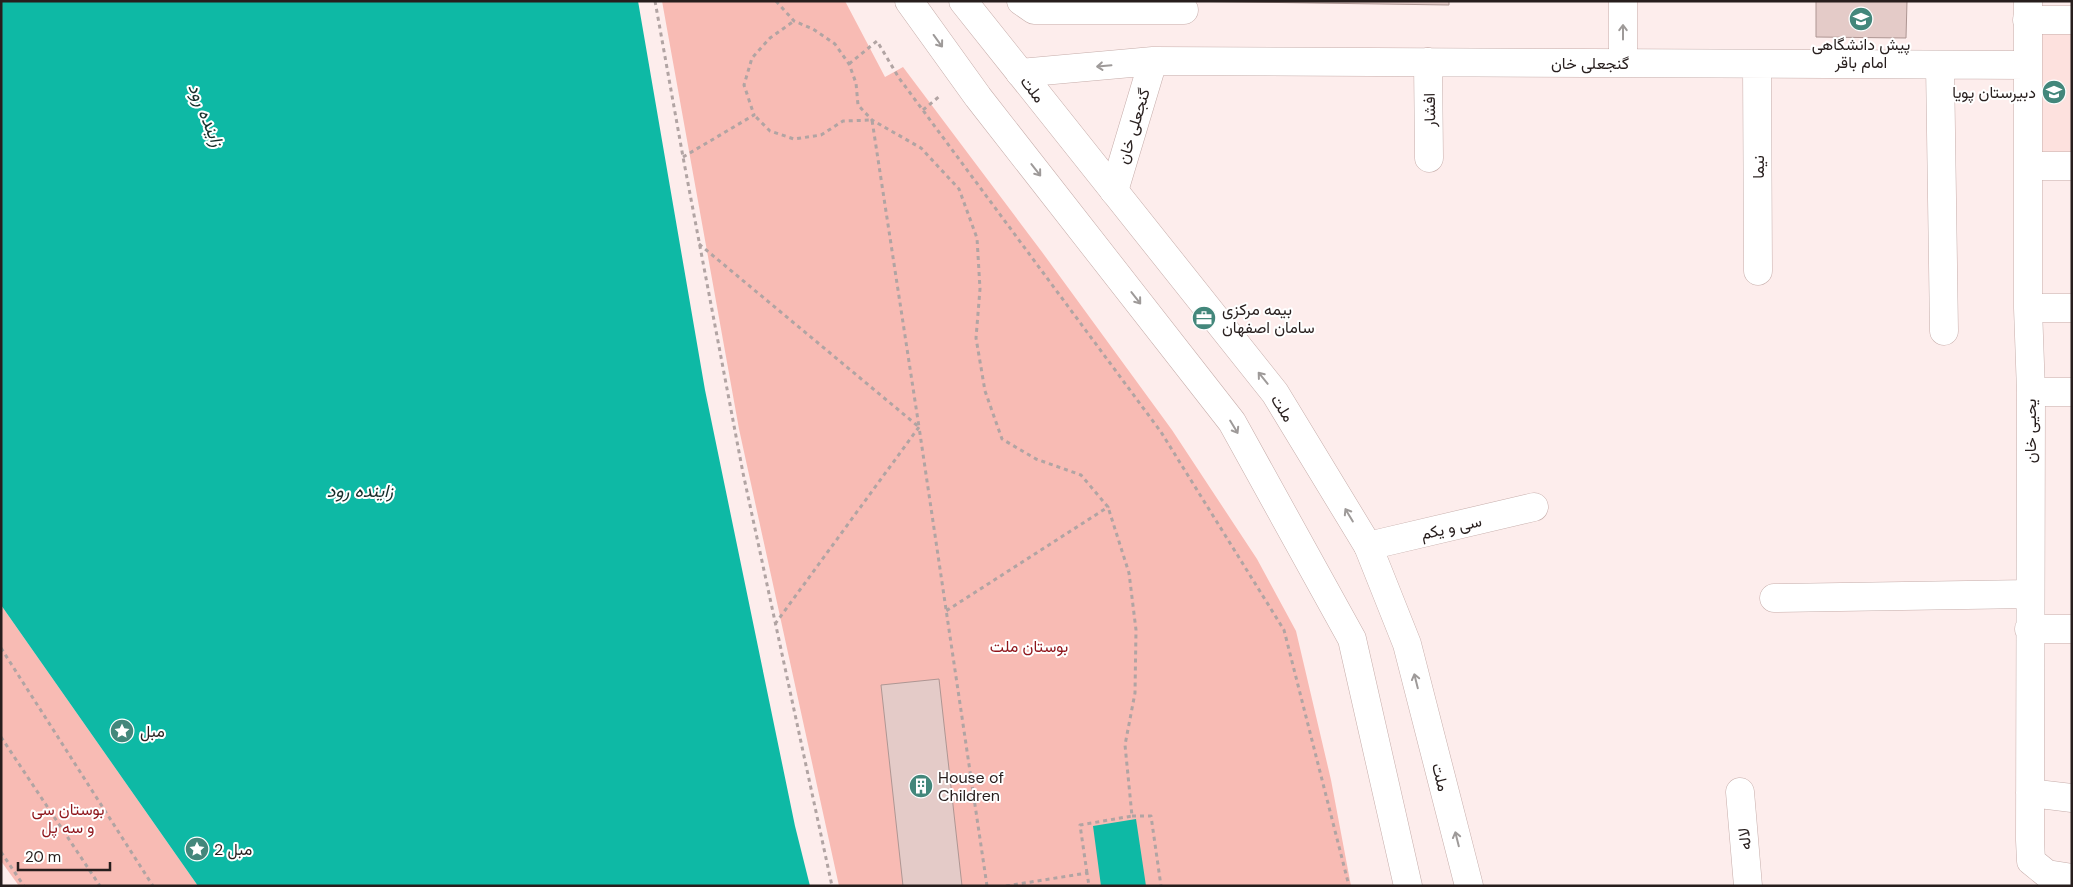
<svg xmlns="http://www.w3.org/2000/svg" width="2073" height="887" viewBox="0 0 2073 887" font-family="'DM Sans',Vazirmatn,sans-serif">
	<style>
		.built { fill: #fde1de }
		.green { fill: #f8bbb4 }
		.water { fill: #0eb9a5 }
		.building { fill: #e4cbc8; stroke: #ae9693 }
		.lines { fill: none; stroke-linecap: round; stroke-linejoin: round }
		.minor-casing { stroke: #c6adaa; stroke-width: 29 }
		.major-casing { stroke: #c6adaa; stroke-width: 29 }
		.path { stroke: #b1a4a3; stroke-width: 3; stroke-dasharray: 4 4; stroke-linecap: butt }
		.minor { stroke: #fff; stroke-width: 28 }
		.major { stroke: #fff; stroke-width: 28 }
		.oneway { stroke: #9e9a99 }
		.labels { text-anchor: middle; stroke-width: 4; stroke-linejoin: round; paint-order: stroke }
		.poi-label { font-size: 16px; fill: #271e1d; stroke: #fff; text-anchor: start }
		.street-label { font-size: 16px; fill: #271e1d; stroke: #fff }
		.park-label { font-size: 16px; fill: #8f151b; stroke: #fff }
		.water-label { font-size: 18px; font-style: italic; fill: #162e2a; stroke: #fff }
	</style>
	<rect width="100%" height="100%" fill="#fdedec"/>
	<path class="built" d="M2036 31H2072V153H2037Z"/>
	<path class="green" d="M662 1H845L885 77 903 67 1042 252 1172 430 1257 559 1296 631 1331 780 1351 886H839L739 429Z
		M1 605 198 886H19L1 861Z"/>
	<path class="water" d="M1 1H638L705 390 795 826 810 886H198L1 605Z
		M1136 819 1146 886H1101L1093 826Z"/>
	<path class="building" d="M1175 1H1449V5Z
		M1816 1H1907L1906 38 1816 37Z
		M939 679 962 886H903L881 685Z"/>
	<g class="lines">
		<g class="minor-casing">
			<path id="minor" d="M1021 1 1034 10H1184
				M1623 1V63
				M2028 1V308L2031 392 2030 840 2031 861 2047 874 2072 878
				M2027 20H2072
				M1428 62 1429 158
				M1757 64 1758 271
				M1940 65 1944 331
				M1020 73 1153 61 2027 65
				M2028 166H2072
				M1114 191 1153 61
				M2028 308H2072
				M2031 392H2072
				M1368 546 1534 507
				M1774 598 2029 594
				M2029 629H2072
				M1740 792 1748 886
				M2030 793 2072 798"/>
		</g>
		<g class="major-casing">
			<path id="major" d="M909 1 978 97 1232 422 1352 639 1408 886
				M963 1 1275 393 1368 546 1407 644 1469 886"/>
		</g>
		<path class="path" d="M655 1 683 157 743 473 832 886
			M776 1 794 21 813 29 835 44 849 64 856 83 858 105 872 120 921 148 959 189 977 238 980 289 976 338 985 391 1002 439 1036 459 1081 475 1108 507 946 611
			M849 64 877 41 899 78 1161 432 1284 630 1349 886
			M923 110 941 95
			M683 157 754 115 744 85 752 58 770 38 794 21
			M699 244 919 427 872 120 843 121 821 135 794 139 770 131 754 115
			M775 624 919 427 987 886
			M1 648 153 886
			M1 737 100 886
			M1132 816H1151L1161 886
			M1 852 24 886
			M1087 873 1080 825 1132 816 1125 745 1135 693 1136 630 1129 573 1108 507
			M1006 886 1087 873 1089 886"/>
		<use href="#minor" class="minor"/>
		<use href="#major" class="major"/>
	</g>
	<defs><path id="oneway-shaft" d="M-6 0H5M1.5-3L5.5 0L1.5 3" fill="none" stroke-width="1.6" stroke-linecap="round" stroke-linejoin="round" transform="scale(1.25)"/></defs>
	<g class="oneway">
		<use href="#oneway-shaft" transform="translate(1623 32) rotate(-90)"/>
		<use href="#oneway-shaft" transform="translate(938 41) rotate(54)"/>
		<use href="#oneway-shaft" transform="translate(1104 66) rotate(175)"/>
		<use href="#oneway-shaft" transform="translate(1036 170) rotate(52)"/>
		<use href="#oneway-shaft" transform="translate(1136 298) rotate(52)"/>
		<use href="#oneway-shaft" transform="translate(1263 378) rotate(-129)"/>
		<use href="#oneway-shaft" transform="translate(1234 427) rotate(59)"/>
		<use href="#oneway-shaft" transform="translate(1349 515) rotate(-121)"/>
		<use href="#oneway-shaft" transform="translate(1416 681) rotate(-104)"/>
		<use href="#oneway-shaft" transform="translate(1457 839) rotate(-104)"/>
	</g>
	<defs>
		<g id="school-disc" transform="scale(1.25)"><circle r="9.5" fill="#43877b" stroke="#fff"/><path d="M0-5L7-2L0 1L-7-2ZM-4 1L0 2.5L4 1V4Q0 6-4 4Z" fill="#fff"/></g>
		<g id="office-disc" transform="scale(1.25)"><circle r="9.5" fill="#43877b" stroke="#fff"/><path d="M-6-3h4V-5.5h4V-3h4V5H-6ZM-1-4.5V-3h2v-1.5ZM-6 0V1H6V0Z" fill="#fff"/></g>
		<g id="sight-disc" transform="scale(1.25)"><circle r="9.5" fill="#43877b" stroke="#fff"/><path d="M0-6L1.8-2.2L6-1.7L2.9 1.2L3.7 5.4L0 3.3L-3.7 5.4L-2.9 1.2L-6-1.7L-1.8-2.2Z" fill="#fff"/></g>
		<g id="building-disc" transform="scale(1.25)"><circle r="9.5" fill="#43877b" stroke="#fff"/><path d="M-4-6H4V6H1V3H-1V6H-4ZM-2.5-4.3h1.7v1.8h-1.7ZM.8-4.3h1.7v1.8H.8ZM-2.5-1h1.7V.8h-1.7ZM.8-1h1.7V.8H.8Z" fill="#fff"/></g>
	</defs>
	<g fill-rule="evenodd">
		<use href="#school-disc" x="1861" y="19"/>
		<use href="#school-disc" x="2054" y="92"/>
		<use href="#office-disc" x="1204" y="318"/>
		<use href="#sight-disc" x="122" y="731"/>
		<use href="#building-disc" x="921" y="786"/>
		<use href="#sight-disc" x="197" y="849"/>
	</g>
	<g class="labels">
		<g class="poi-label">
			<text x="1861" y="50" text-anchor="middle">پیش دانشگاهی<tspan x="1861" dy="18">امام باقر</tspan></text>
			<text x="2036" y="98" text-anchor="end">دبیرستان پویا</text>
			<text x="1222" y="315">بیمه مرکزی<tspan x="1222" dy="18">سامان اصفهان</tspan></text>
			<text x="140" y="737">مبل</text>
			<text x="938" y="783">House of<tspan x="938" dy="18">Children</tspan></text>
			<text x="214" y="855">مبل 2</text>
		</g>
		<g class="street-label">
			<text x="1590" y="69">گنجعلی خان</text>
			<text transform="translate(1033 89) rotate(52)" y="6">ملت</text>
			<text transform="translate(1429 110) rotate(-91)" y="6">افشار</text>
			<text transform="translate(1133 126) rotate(-73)" y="6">گنجعلی خان</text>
			<text transform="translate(1758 167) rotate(-90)" y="6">نیما</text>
			<text transform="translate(1283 408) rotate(58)" y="6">ملت</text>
			<text transform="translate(2030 431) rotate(-90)" y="6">یحیی خان</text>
			<text transform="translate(1451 527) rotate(-13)" y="6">سی و یکم</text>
			<text transform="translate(1441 777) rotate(76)" y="6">ملت</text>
			<text transform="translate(1744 839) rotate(-95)" y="6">لاله</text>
		</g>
		<g class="park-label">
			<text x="1029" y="652">بوستان ملت</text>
			<text x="68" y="815">بوستان سی<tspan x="68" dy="18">و سه پل</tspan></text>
		</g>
		<g class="water-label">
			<text transform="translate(206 115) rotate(68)" y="6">زاینده رود</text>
			<text x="360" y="497">زاینده رود</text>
		</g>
	</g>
	<rect width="2073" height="887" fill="none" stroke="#271e1d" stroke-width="5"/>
	<path d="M18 862v8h92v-8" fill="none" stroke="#271e1d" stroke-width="2.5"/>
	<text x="25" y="862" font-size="15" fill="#271e1d" stroke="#ffffff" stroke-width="4" paint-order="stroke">20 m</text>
</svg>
